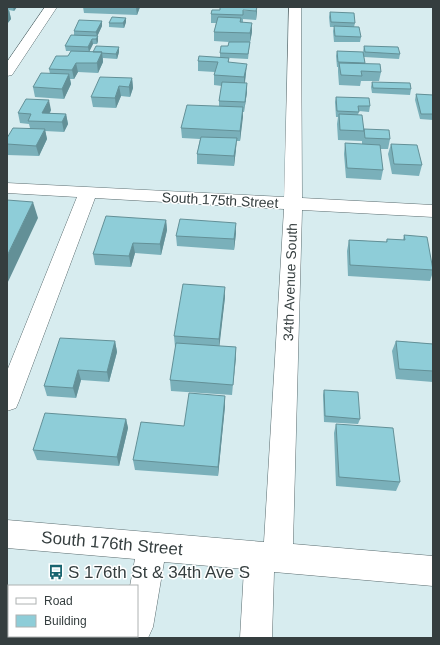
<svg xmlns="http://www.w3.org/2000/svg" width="440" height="645" viewBox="0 0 440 645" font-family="Helvetica,sans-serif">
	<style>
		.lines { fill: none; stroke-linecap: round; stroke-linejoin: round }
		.minor-casing { stroke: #5b6d70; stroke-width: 1 }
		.minor { fill: #fff; fill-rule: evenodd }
		.wall { fill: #7ab0ba }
		.shaded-wall { fill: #639097 }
		.building { fill: #8ecdd8; stroke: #639097 }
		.labels { text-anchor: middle; stroke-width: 3; stroke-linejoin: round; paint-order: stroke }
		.street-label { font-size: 14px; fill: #353e3f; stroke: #fff }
		.near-street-label { font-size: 17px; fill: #353e3f; stroke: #fff }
		.near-poi-label { font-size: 17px; fill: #353e3f; stroke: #fff; text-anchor: start }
	</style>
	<rect width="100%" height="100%" fill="#d7ecef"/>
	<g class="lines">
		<g class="minor-casing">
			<path id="minor" d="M45 7H57L12 75 7 76V62Z
				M289 7H301L302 198 433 205V217L302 210 293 544 433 556V586L274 572 272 638H240L244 569 164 562 153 627 148 638H126L125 636H137V586H130L135 559 7 548V520L264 542 284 209 95 198 19 401 16 408 7 411V371L77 197 7 193V183L284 197Z
				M20 636H52L51 638H19Z"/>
		</g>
		<use href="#minor" class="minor"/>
	</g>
	<path class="wall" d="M7 7H17L14 11 9 10 11 19 7 24Z
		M83 7H140L137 15 84 13Z
		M212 10 257 11 256 20 243 19V23L252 32 250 42 248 59 229 58V63L246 73 245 83H247V92L244 112H243L240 141H236V149L234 166 197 164V154L200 139 182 138 181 128 219 106V101L222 86 214 85V75L215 72 198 71V61L220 57V53L228 46 229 42 214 41V32L216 23H211V14Z
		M330 12 355 23 354 27 361 37 360 42H334L333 31 334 27H330L329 17Z
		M126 18V22L124 28 109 27V23Z
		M102 21V26L97 36 98 41 97 44H93L89 52H119L117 59 103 58V62L98 73 78 72 74 79H70L71 84 64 99 35 97 33 87 50 74 49 69 68 56 71 51H66L65 46 74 35V31Z
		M364 46 400 54 399 59 364 57 365 64 381 72 379 81H361L360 86 339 85 338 72V67H337L336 56 337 51 363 52Z
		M132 78 133 88 130 97 121 96 116 108 93 107 91 97Z
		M372 82 411 89 410 95 372 93 371 87Z
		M416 94 433 95V120L420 119 415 100Z
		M336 97 370 106 369 112 359 111 358 115 364 129 390 139 388 149H380L383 170 381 180 346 178 344 154 345 143 362 144V141L338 140 337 124 338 117H336L335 102Z
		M51 110 50 113 66 114 68 124 64 132 45 131 47 139 39 156 7 155V138L30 128 29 124 20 123 18 113Z
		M391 144 422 165 419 176 392 174 388 154Z
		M166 220 167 230 161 255 135 253 131 267 95 265 93 254Z
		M236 233 234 250 177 246 176 236Z
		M404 235 433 268V272L430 281 348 276 347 251 349 240 386 242 387 239 403 240Z
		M225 297 219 346 236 347 232 395 171 391 170 380 176 347H175L174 336Z
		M115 341 117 352 109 382 81 380 76 398 47 396 44 386Z
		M396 341 433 344V382L396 379 392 351Z
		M324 390 360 419 358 424 324 422 323 395Z
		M225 396V406L218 476 135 470 133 460 184 426Z
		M126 419 128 428 119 466 37 460 33 450Z
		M336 424 400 482 396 491 336 486 334 433Z"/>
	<path class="shaded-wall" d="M13 7H17L14 11Z
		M136 7H140L137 15Z
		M257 7V11L256 20V11Z
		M9 10 11 19 7 24V12Z
		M126 18V22L124 28 123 23Z
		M102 21V26L97 37 96 32Z
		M252 23V32L250 42V33Z
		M98 36V41L97 44 96 39Z
		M92 39 93 44 89 52 88 47Z
		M119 47V52L117 59 116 54Z
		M102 52 103 62 98 73 97 63Z
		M76 63 78 72 74 79 72 70Z
		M247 64 246 73 244 87V77Z
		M69 74 71 84 64 99 62 89Z
		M132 78 133 88 130 97 129 87Z
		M247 83V92L244 112 245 102Z
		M119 86 121 96 116 108 115 98Z
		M49 100 51 110 45 121 42 113Z
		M243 107V117L240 141V131Z
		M66 114 68 124 64 132 62 122Z
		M45 129 47 139 39 156 36 146Z
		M237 138 236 149 234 166V156Z
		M33 202 38 218 7 284V256Z
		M166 220 167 230 161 255 160 244Z
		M236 223V233L234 250V239Z
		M133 243 135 253 131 267 129 256Z
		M225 287V297L219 350V339Z
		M115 341 117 352 109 382 107 372Z
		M236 347V358L232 395 233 385Z
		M78 370 81 380 76 398 73 388Z
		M225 396V406L218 476V467Z
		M126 419 128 428 119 466 117 457Z"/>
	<path class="building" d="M220 7H257L256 11 243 10V15L211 14 212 10H220Z
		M330 12 354 13 355 23 331 22Z
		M112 17 126 18 123 23H109Z
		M218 17 241 18 240 22 252 23 250 33 214 32Z
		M79 20 102 21 96 32 74 31Z
		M334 26 359 27 361 37 335 36Z
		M71 35 98 36 96 39H92L88 47 65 46Z
		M229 42H250L248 54 220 53 221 46H228Z
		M96 46 119 47 116 54 101 53 102 52H93Z
		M364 46 398 47 400 54 365 52Z
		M71 51 102 52 97 63H76L72 70 49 69 56 56H68Z
		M337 51 363 52 365 63 338 62Z
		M199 56 229 58 228 62 247 64 244 77 214 75 218 62 198 61Z
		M339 63 380 64 381 72 361 71 362 76 341 75Z
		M41 73 69 74 62 89 33 87Z
		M100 77 132 78 129 87 119 86 115 98 91 97Z
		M222 82 247 83 245 102 219 101Z
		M372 82 410 83 411 89 373 88Z
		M416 94 433 95V114H421Z
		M336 97 369 98 370 106H358L359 112 337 111Z
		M26 99 49 100 42 113 66 114 62 122 28 121 31 114 18 113Z
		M187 105 243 107 240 131 181 128Z
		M339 114 362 115 364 131 340 130Z
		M13 128 45 129 36 146 7 144V138Z
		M364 129 389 130 390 139 365 138Z
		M201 137 237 138 234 156 197 154Z
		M345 143 380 145 383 170 347 168Z
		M391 144 417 145 422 165 394 164Z
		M7 200 33 202 7 256Z
		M106 216 166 220 160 244 133 243 129 256 93 254Z
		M180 219 236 223 234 239 176 236Z
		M404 235 427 237 433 270 350 265 349 240 387 242V239L405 240Z
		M183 284 225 287 219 339 174 336Z
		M60 338 115 341 107 372 78 370 73 388 44 386Z
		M396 341 433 344V371L399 369Z
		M176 343 236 347 233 385 170 380Z
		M324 390 358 392 360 419 325 416Z
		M189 393 225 396 218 467 133 460 141 422 184 426Z
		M45 413 126 419 117 457 33 450Z
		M336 424 393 428 400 482 339 477Z"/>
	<defs>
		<g id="bus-bare" transform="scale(1.2)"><path d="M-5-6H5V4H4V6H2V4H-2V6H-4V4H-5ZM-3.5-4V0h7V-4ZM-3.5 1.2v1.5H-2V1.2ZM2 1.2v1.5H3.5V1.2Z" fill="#18646f" stroke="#fff" stroke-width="2.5" paint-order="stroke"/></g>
	</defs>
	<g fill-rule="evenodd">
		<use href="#bus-bare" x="56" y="572"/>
	</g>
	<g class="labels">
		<g class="street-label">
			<text transform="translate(220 200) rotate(3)" y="5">South 175th Street</text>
			<text transform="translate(290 282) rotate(-88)" y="5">34th Avenue South</text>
		</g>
		<g class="near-street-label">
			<text transform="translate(112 543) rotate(5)" y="6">South 176th Street</text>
		</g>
		<g class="near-poi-label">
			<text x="68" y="578">S 176th St &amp; 34th Ave S</text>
		</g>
	</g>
	<rect width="440" height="645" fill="none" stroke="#353e3f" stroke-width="16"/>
	<rect x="8" y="585" width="130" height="52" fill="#ffffff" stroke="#aeb2b2"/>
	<rect x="16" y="598" width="20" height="6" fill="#ffffff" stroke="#aeb2b2"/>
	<text x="44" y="605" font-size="12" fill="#353e3f">Road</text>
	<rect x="16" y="615" width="20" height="12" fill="#8ecdd8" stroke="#aeb2b2"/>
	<text x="44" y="625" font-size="12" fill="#353e3f">Building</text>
</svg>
